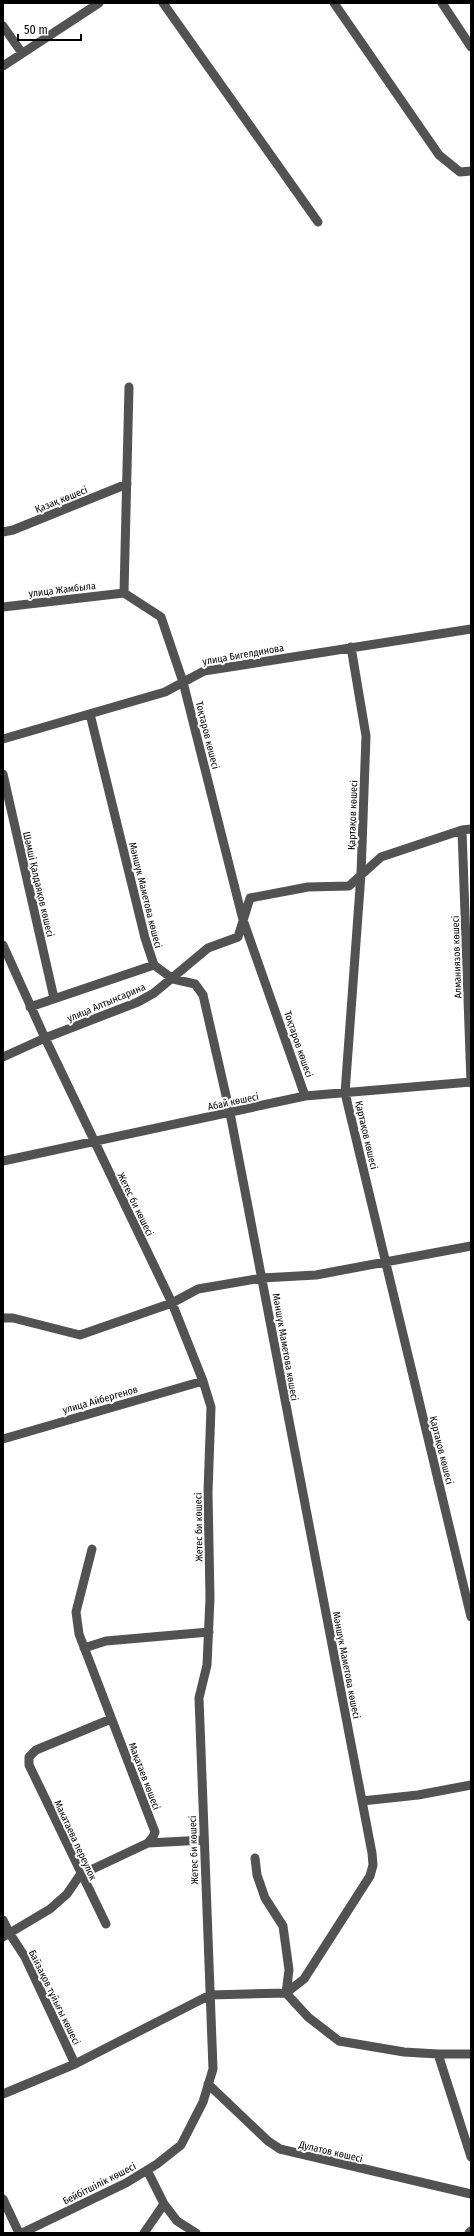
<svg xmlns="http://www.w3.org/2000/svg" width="474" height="2236" viewBox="0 0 474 2236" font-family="'Fira Sans Condensed',sans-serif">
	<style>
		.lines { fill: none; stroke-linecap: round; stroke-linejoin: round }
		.minor { stroke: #525252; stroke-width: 9 }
		.labels { text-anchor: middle; stroke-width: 4; stroke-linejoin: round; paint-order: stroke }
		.street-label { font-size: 10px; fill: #000; stroke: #fff }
	</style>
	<rect width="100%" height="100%" fill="#fff"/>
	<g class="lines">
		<path class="minor" d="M163 3 318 222
			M334 3 439 155 460 172 471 171
			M442 3 471 47
			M3 26 22 53
			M3 66 99 3
			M129 387 124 593 161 617 183 682 243 920 305 1096
			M3 532 13 530 127 484
			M3 607 124 593
			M351 647 366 736 361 874 345 1093 471 1617
			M90 714 145 938 154 965 173 979 195 984 203 995 230 1113 372 1853 373 1865 370 1876 304 1979 286 1993
			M3 739 165 692 204 671 471 629
			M3 774 54 998
			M462 830 471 1083
			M3 945 45 1038 172 1303 203 1381 211 1407 208 1492 210 1598 207 1665 199 1698 213 2069 203 2102 181 2145 157 2164 126 2183 22 2233
			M30 1007 154 965
			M3 1057 45 1038 138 1002 154 993 208 948 238 937 250 898 308 887 349 886 381 857 462 830 471 829
			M3 1161 305 1096 471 1082
			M3 1318H13L80 1335 172 1303 198 1289 262 1278 316 1275 471 1246
			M3 1439 203 1381
			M84 1648 106 1641 209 1632
			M362 1801 418 1795 471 1785
			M148 1843 204 1840
			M255 1858 257 1875 265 1898 283 1926 289 1970 286 1993
			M3 1920 10 1934 25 1957 75 2064
			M106 1924 29 1765V1757L36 1750 111 1719
			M3 1937 50 1909 67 1894 80 1875 148 1843 153 1837 155 1832 79 1634 76 1612 92 1549
			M286 1993 308 2017 339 2041 404 2052 438 2054 471 2157
			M438 2054H471
			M208 2084 268 2141 280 2149 471 2194
			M3 2094 75 2064 210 1995 286 1993
			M3 2199 19 2233
			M164 2204 177 2221 196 2233
			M144 2233 164 2204 147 2170
			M469 2233 471 2231"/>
	</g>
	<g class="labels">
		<g class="street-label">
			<text transform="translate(61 499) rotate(-22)" y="4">Қазақ көшесі</text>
			<text transform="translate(62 589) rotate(-7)" y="4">улица Жамбыла</text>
			<text transform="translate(243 654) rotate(-10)" y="4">улица Бигелдинова</text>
			<text transform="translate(208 735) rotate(76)" y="4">Тоқтаров көшесі</text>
			<text transform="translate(352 815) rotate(-88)" y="4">Қартақов көшесі</text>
			<text transform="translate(39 884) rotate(77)" y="4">Шәмші Қалдаяқов көшесі</text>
			<text transform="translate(146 895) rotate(76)" y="4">Мәншүк Маметова көшесі</text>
			<text transform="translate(456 957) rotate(-92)" y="4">Алманиязов көшесі</text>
			<text transform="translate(106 1002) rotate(-23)" y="4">улица Алтынсарина</text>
			<text transform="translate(299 1044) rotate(71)" y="4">Тоқтаров көшесі</text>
			<text transform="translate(233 1101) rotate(-12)" y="4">Абай көшесі</text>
			<text transform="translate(367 1135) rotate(77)" y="4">Қартақов көшесі</text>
			<text transform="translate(136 1204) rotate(64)" y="4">Жетес би көшесі</text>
			<text transform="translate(286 1347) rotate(80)" y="4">Мәншүк Маметова көшесі</text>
			<text transform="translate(100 1399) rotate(-16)" y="4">улица Айбергенов</text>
			<text transform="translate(442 1450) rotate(76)" y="4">Қартақов көшесі</text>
			<text transform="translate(198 1527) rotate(-91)" y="4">Жетес би көшесі</text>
			<text transform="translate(347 1665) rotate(79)" y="4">Мәншүк Маметова көшесі</text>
			<text transform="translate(145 1776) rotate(69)" y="4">Мақатаев көшесі</text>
			<text transform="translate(76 1840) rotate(65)" y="4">Макатаева переулок</text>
			<text transform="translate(193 1850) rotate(-92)" y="4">Жетес би көшесі</text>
			<text transform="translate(55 1997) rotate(64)" y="4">Байзақов тұйығы көшесі</text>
			<text transform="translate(331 2151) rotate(13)" y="4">Дулатов көшесі</text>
			<text transform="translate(99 2183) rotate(-27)" y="4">Бейбітшілік көшесі</text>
		</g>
	</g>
	<rect width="474" height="2236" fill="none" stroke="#000000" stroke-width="8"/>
	<path d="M18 34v6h63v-6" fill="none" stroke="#000000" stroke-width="2"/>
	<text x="24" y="34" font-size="12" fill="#000000" stroke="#ffffff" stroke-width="3" paint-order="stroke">50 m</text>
</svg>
